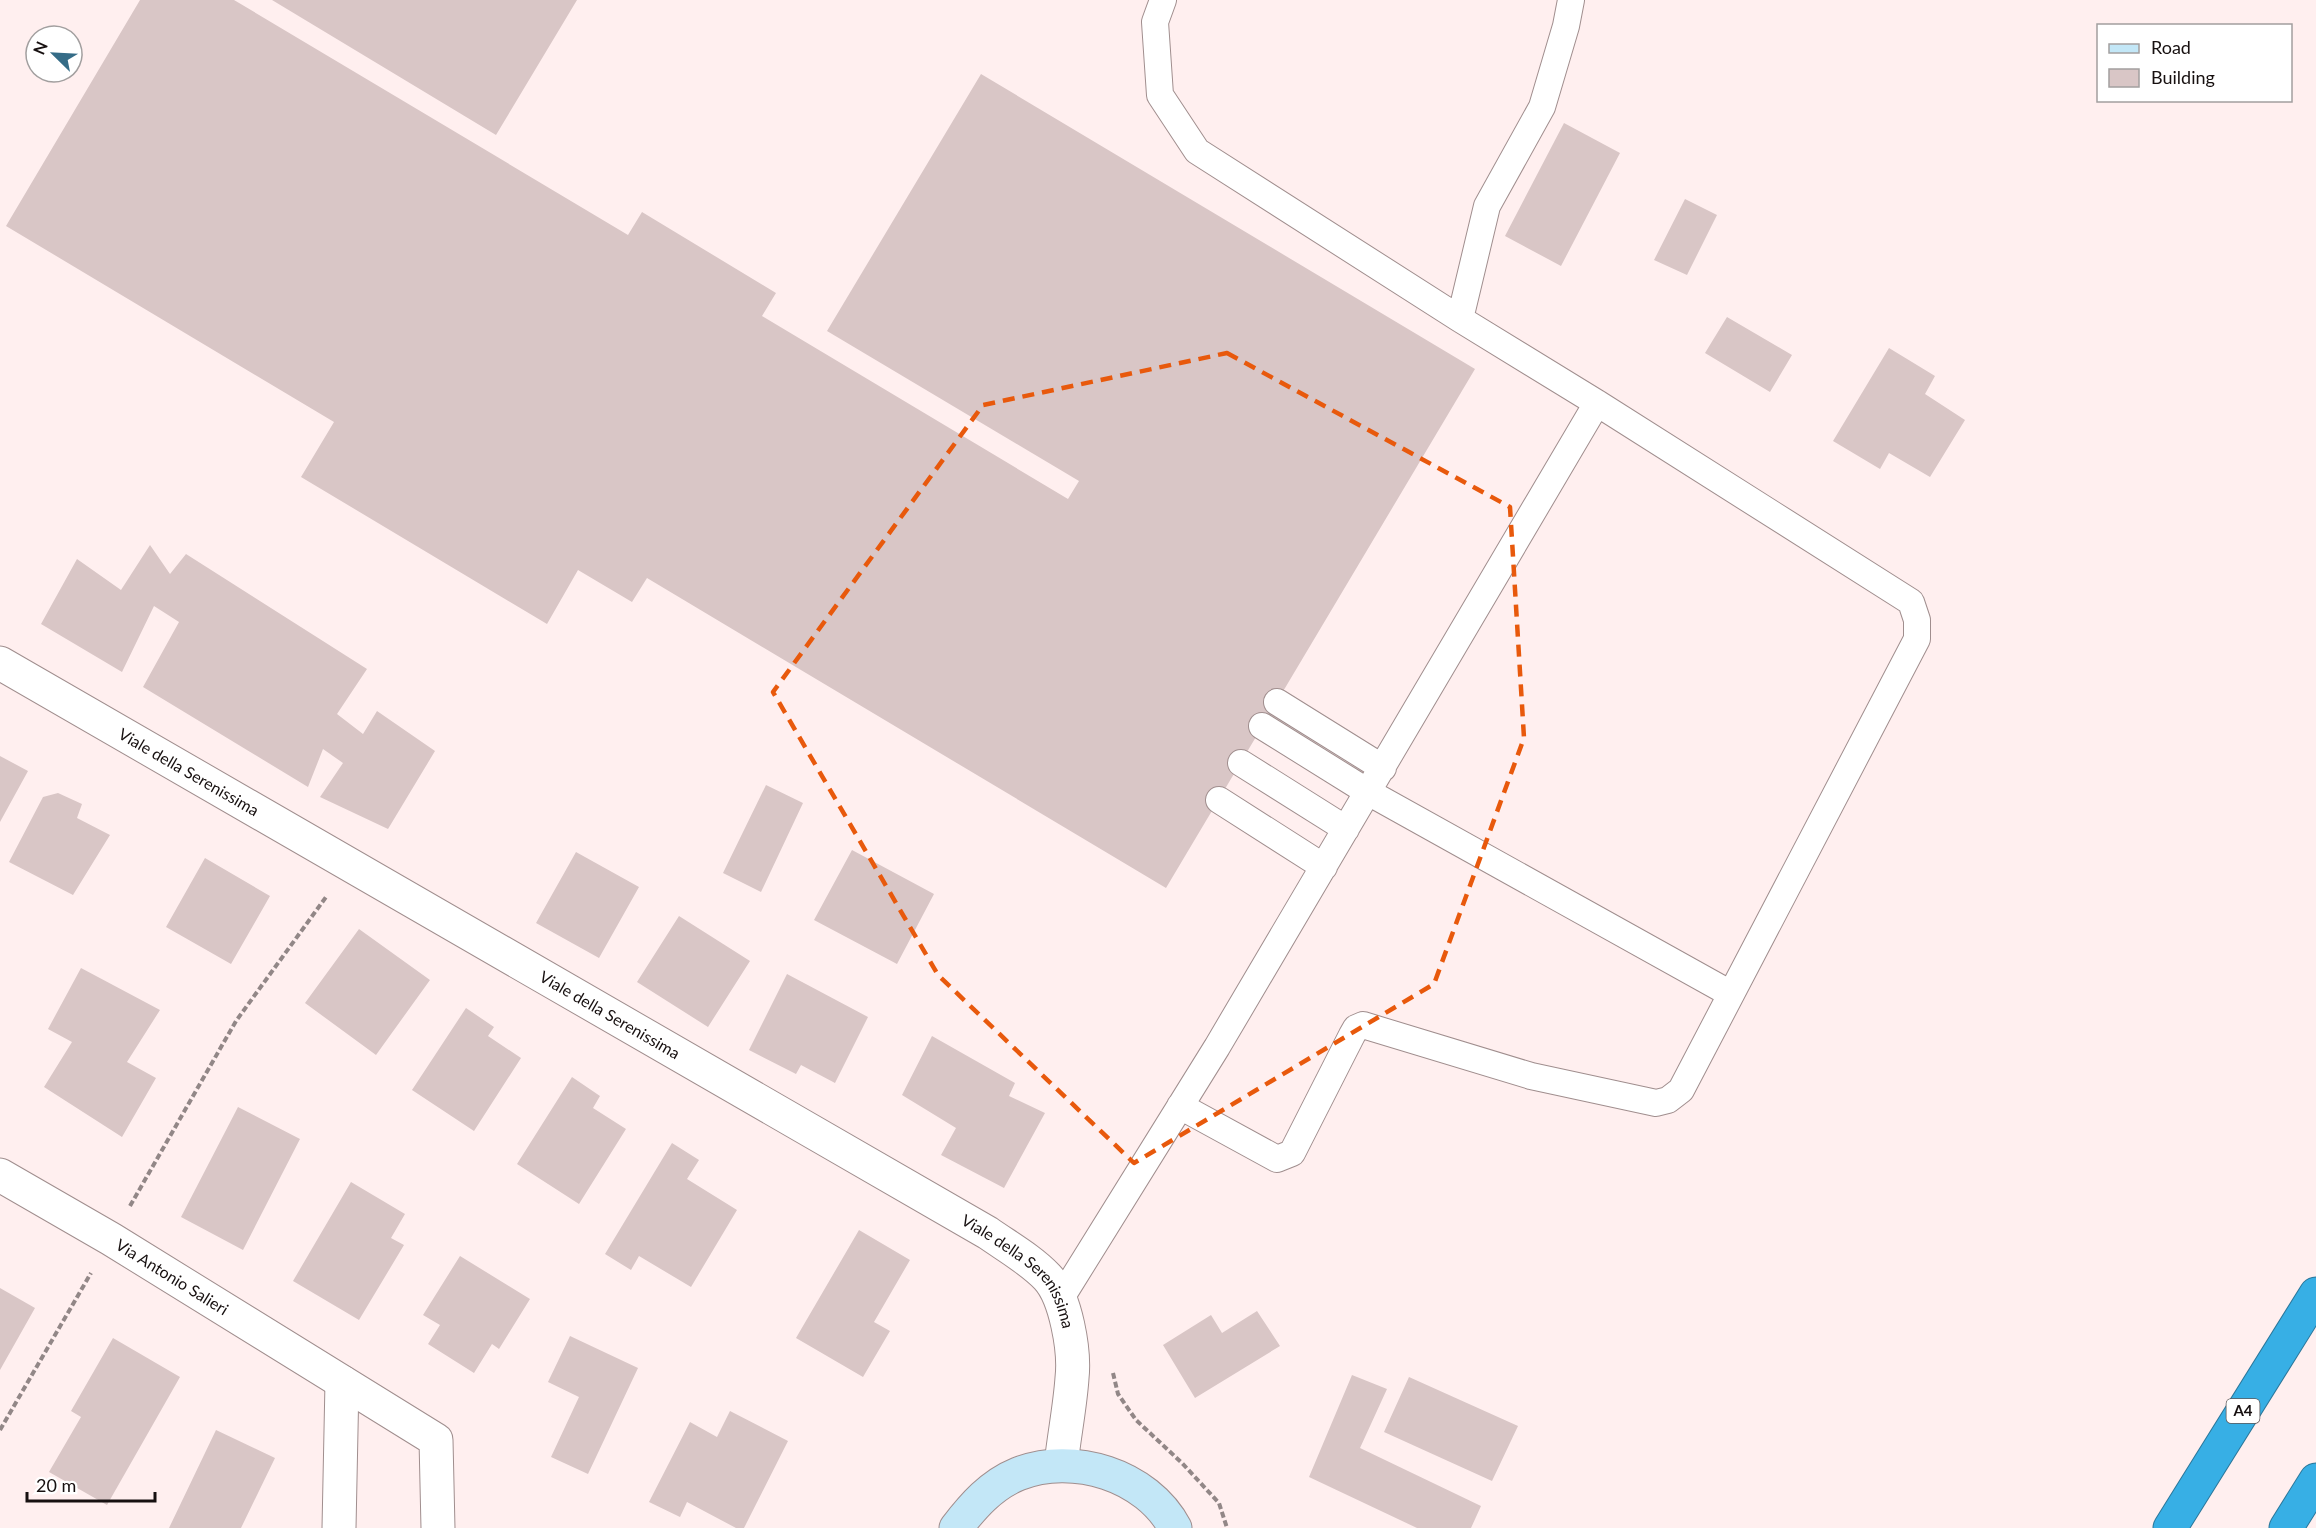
<svg xmlns="http://www.w3.org/2000/svg" width="2316" height="1528" viewBox="0 0 2316 1528" font-family="Lato,sans-serif">
	<style>
		.building { fill: #d9c6c6 }
		.lines { fill: none; stroke-linecap: round; stroke-linejoin: round }
		.lane-casing { stroke: #a08e8e; stroke-width: 28 }
		.street-casing { stroke: #a08e8e; stroke-width: 35 }
		.secondary-casing { stroke: #a08e8e; stroke-width: 35 }
		.highway-casing { stroke: #2c779a; stroke-width: 35 }
		.path { stroke: #928787; stroke-width: 4; stroke-dasharray: 6 3; stroke-linecap: butt }
		.lane { stroke: #fff; stroke-width: 26 }
		.street { stroke: #fff; stroke-width: 33 }
		.secondary { stroke: #c3e7f7; stroke-width: 33 }
		.highway { stroke: #37afe5; stroke-width: 33 }
		.marked { fill: none; stroke: #e8590c; stroke-width: 4.5; stroke-dasharray: 12 8; stroke-linejoin: round }
		.labels { text-anchor: middle; stroke-width: 5; stroke-linejoin: round; paint-order: stroke }
		.shield { fill: #fff; stroke: #5d5858; stroke-width: 1.5 }
		.shield-label { font-size: 15px; font-weight: bold; fill: #171010 }
		.street-label { font-size: 16px; fill: #171010; stroke: #fff }
	</style>
	<rect width="100%" height="100%" fill="#ffefef"/>
	<path class="building" d="M140 0H234L628 235 642 212 776 293 762 316 1068 499 1079 481 827 331 981 74 1475 369 1166 888 647 578 632 602 578 570 547 624 301 477 334 422 6 226Z
		M272 0H577L496 135Z
		M1564 123 1620 153 1561 266 1505 236Z
		M1685 199 1717 215 1687 275 1654 260Z
		M1727 317 1792 355 1770 392 1705 353Z
		M1889 348 1935 376 1925 394 1965 420 1930 477 1889 453 1880 469 1833 441Z
		M150 545 170 574 186 554 367 669 337 714 363 734 377 711 435 751 388 829 320 797 343 763 323 749 308 787 143 687 179 622 154 606 122 672 41 624 77 559 121 590Z
		M0 756 28 771 0 822Z
		M766 785 803 803 761 892 723 873Z
		M58 793 82 804 77 818 110 835 73 895 9 862 43 797Z
		M852 850 934 894 897 964 814 920Z
		M576 852 639 887 599 958 536 923Z
		M205 858 270 896 231 964 166 927Z
		M679 916 750 961 708 1027 637 982Z
		M359 929 430 980 376 1055 305 1003Z
		M81 968 160 1010 127 1062 156 1078 122 1137 44 1087 72 1042 48 1029Z
		M787 974 868 1017 835 1083 801 1065 796 1074 749 1050Z
		M466 1008 494 1027 488 1036 521 1058 474 1131 412 1090Z
		M932 1036 1015 1083 1009 1096 1045 1113 1004 1188 941 1155 956 1128 902 1095Z
		M572 1077 600 1096 593 1108 626 1129 579 1204 517 1164Z
		M238 1107 300 1139 243 1250 181 1217Z
		M672 1143 699 1160 687 1179 737 1210 691 1287 639 1256 631 1270 605 1254Z
		M351 1182 405 1214 391 1238 404 1245 359 1320 293 1281Z
		M859 1230 910 1260 874 1322 890 1331 863 1377 796 1338Z
		M460 1256 530 1299 499 1349 492 1344 474 1373 428 1344 440 1325 423 1315Z
		M0 1288 35 1308 0 1370Z
		M1257 1311 1280 1346 1195 1398 1163 1345 1211 1315 1222 1333Z
		M570 1336 638 1368 588 1474 551 1457 579 1397 548 1382Z
		M113 1338 180 1377 107 1505 49 1472 81 1417 71 1411Z
		M1352 1375 1387 1389 1360 1448 1481 1506 1471 1528H1417L1309 1477Z
		M1409 1377 1518 1426 1492 1481 1384 1432Z
		M730 1411 788 1441 744 1528H736L687 1502 680 1517 649 1502 690 1422 717 1437Z
		M216 1430 275 1458 241 1528H169Z"/>
	<g class="lines">
		<g class="lane-casing">
			<path id="lane" d="M1163 0 1155 22 1160 95 1197 151 1460 319 1597 403 1911 602 1917 620V639L1681 1090 1668 1100 1656 1103 1531 1076 1363 1025 1356 1028 1352 1035 1292 1153 1277 1159 1180 1106
				M1460 319 1487 206 1542 107 1566 26 1571 0
				M1277 702 1383 768
				M1262 726 1368 792 1731 994
				M1241 763 1346 829
				M1219 800 1324 867
				M1061 1298 1217 1047 1597 403"/>
		</g>
		<g class="street-casing">
			<g id="street">
				<path id="s1" d="M0 663 988 1233C1008 1247 1031 1260 1047 1277 1066 1297 1075 1351 1072 1378 1070 1407 1064 1436 1061 1465"/>
				<path id="s2" d="M0 1175 111 1239 436 1440 438 1528"/>
				<path d="M339 1528 342 1382"/>
			</g>
		</g>
		<g class="secondary-casing">
			<path id="secondary" d="M956 1528C973 1506 991 1485 1018 1474 1073 1452 1147 1475 1175 1528"/>
		</g>
		<g class="highway-casing">
			<path id="highway" d="M2170 1528 2316 1294
				M2286 1528 2316 1480"/>
		</g>
		<path class="path" d="M130 1206 236 1021 326 897
			M1113 1373 1118 1394 1136 1420 1182 1463 1219 1503 1227 1528
			M0 1430 91 1273"/>
		<use href="#lane" class="lane"/>
		<use href="#street" class="street"/>
		<use href="#secondary" class="secondary"/>
		<use href="#highway" class="highway"/>
	</g>
	<path class="marked" d="M1227 353 1510 507 1524 738 1434 984 1134 1163 938 975 773 692 983 405Z"/>
	<g class="labels">
		<rect class="shield" x="2226.5" y="1399" width="33" height="24" rx="4.5"/>
		<g class="shield-label">
			<text x="2243" y="1416">A4</text>
		</g>
		<g class="street-label">
			<text dy="6" stroke="none"><textPath href="#s1" startOffset="218">Viale della Serenissima</textPath></text>
			<text dy="6" stroke="none"><textPath href="#s1" startOffset="704">Viale della Serenissima</textPath></text>
			<text dy="6" stroke="none"><textPath href="#s1" startOffset="1191">Viale della Serenissima</textPath></text>
			<text dy="6" stroke="none"><textPath href="#s2" startOffset="200">Via Antonio Salieri</textPath></text>
		</g>
	</g>
	<rect x="2097" y="24" width="195" height="78" fill="#ffffff" stroke="#a29f9f" stroke-width="1.5"/>
	<rect x="2109" y="44" width="30" height="9" fill="#c3e7f7" stroke="#a29f9f" stroke-width="1.5"/>
	<text x="2151" y="54" font-size="18" fill="#171010">Road</text>
	<rect x="2109" y="69" width="30" height="18" fill="#d9c6c6" stroke="#a29f9f" stroke-width="1.5"/>
	<text x="2151" y="84" font-size="18" fill="#171010">Building</text>
	<g transform="translate(54 54) rotate(294)"><circle r="28" fill="#ffffff" stroke="#a29f9f" stroke-width="1.5"/>
	<path d="M0-4.5L10 22L0 15L-10 22Z" fill="#356c87"/>
	<text y="-9" font-size="16" font-weight="bold" text-anchor="middle" fill="#171010">N</text>
	</g>
	<path d="M27 1492v9h128v-9" fill="none" stroke="#171010" stroke-width="3"/>
	<text x="36" y="1492" font-size="18" fill="#171010" stroke="#ffffff" stroke-width="4.5" paint-order="stroke">20 m</text>
</svg>
